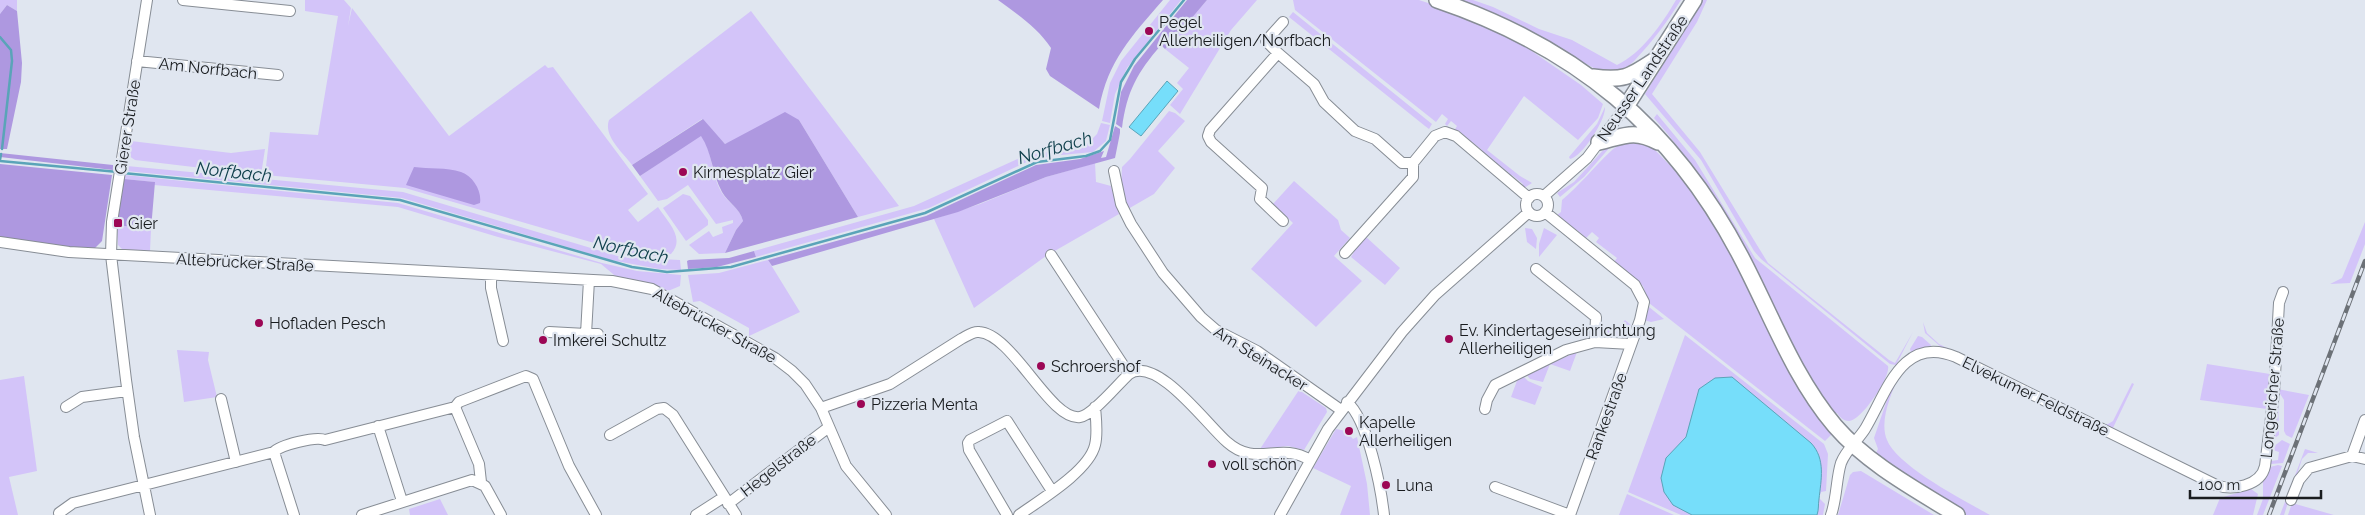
<svg xmlns="http://www.w3.org/2000/svg" width="2365" height="515" viewBox="0 0 2365 515" font-family="Raleway,sans-serif">
	<style>
		.green { fill: #d3c4f9 }
		.forest { fill: #ae98e0 }
		.water { fill: #76defa; stroke: #5aa4b8 }
		.lines { fill: none; stroke-linecap: round; stroke-linejoin: round }
		.stream { stroke: #5aa4b8; stroke-width: 2.5 }
		.minor-casing { stroke: #878d95; stroke-width: 12 }
		.secondary-casing { stroke: #878d95; stroke-width: 18 }
		.minor { stroke: #fff; stroke-width: 10 }
		.secondary { stroke: #fff; stroke-width: 15 }
		.rail-casing { stroke: #6c7177; stroke-width: 4.5 }
		.rail { stroke: #e0e6f0; stroke-width: 2.5; stroke-dasharray: 8; stroke-linecap: butt }
		.poi-dot { fill: #9c0755; stroke: #e0e6f0; stroke-width: 2 }
		.labels { text-anchor: middle; stroke-width: 4.5; stroke-linejoin: round; paint-order: stroke }
		.poi-label { font-size: 16px; fill: #191c1f; stroke: #e0e6f0; text-anchor: start }
		.street-label { font-size: 16px; fill: #191c1f; stroke: #e0e6f0 }
		.water-label { font-size: 18px; font-style: italic; fill: #11414d; stroke: #e0e6f0 }
	</style>
	<rect width="100%" height="100%" fill="#e0e6f0"/>
	<path class="green" d="M0 0H17V11L7 5 0 14Z
		M305 0H344L351 8 348 26 352 8 449 136 545 65 548 68 553 67 648 194 628 210 638 222 658 207C667 221 686 238 671 254L651 256 632 254 405 188 265 175 270 132 318 135 338 16 305 11Z
		M1170 0H1181L1127 68 1115 94 1110 123 1102 121 1110 83 1121 61Z
		M1207 0H1257L1231 30 1180 114 1170 105 1183 89 1177 83 1189 68 1165 49Z
		M1293 0H1419L1458 13 1517 41 1581 85 1603 104 1598 118 1578 140 1524 96 1487 150 1520 176 1532 183 1524 188 1521 186 1523 184 1512 175H1508L1509 173 1498 164 1496 166 1494 164 1496 162 1485 153 1483 155 1481 153 1482 150 1472 142 1469 144 1467 142 1469 140 1459 131 1457 133 1454 131 1457 126 1451 121 1447 126 1445 124 1448 119 1442 114 1436 122 1295 10Z
		M1452 0H1473L1493 7 1539 29 1572 40 1617 65C1642 53 1662 24 1676 0H1681C1667 22 1653 41 1635 60 1631 65 1624 67 1623 74L1601 72 1528 32Z
		M1702 0H1707L1697 22 1652 94 1700 152 1768 263 1889 360 1895 363 1913 332 1896 365 1890 364 1761 259 1754 251 1701 160 1645 94Z
		M751 11 899 206 858 217 799 120 725 144 702 119 632 165C623 153 603 136 609 120Z
		M1293 12 1432 124 1429 129 1425 126 1289 17Z
		M1605 107C1606 120 1582 157 1570 159L1569 157 1597 124Z
		M1169 111 1175 113 1185 121 1158 151 1175 168 1154 194 1128 209 1121 186 1122 167 1130 159Z
		M1657 114 1695 160 1755 258 1888 366C1891 377 1861 421 1849 421 1843 421 1840 417 1837 413H1835L1814 386C1765 294 1723 196 1654 118Z
		M1101 123 1110 125 1106 141 1093 152 1051 156 1031 160 929 208 756 257 754 251 914 206 1022 157 1087 144 1097 134Z
		M701 135C713 152 711 175 722 193 729 204 740 208 743 221L736 230 725 253 699 254 689 245 709 231 713 237 723 233 722 227 733 223V220L716 224 688 185 667 199 658 201 640 176Z
		M1626 138 1651 146 1657 152 1685 181 1721 233 1798 388 1832 434 1825 441 1649 303 1643 286 1614 262 1617 258 1596 242 1599 238 1592 232 1586 238 1577 230 1575 232 1557 215 1561 212 1562 200C1580 185 1594 167 1611 151 1616 146 1623 145 1626 138Z
		M131 141 231 153 265 149 261 175 135 160 129 156Z
		M1611 146 1584 177 1560 197 1557 193 1574 182 1606 147Z
		M1095 163 1096 182 1111 186 1119 214 1046 256 974 308 934 219 980 204 1046 177Z
		M127 166 403 192 621 257 680 260 681 270 659 269 611 260 402 198 126 171Z
		M125 175 398 203 602 263 637 271 681 275 680 286 668 291 619 279 601 264 498 237 398 207 154 185V182L124 179Z
		M1294 181 1338 220 1341 230 1350 238 1334 256 1362 281 1316 327 1251 269 1293 223 1273 204Z
		M683 194 690 196 708 220V225L686 241 663 208Z
		M2365 222V244L2350 283 2330 284 2342 278Z
		M117 225 151 229 150 251 123 250 118 245Z
		M1525 228 1532 229 1537 238 1536 249 1527 242Z
		M1544 228 1557 235 1539 257V244Z
		M1365 236 1400 268 1385 285 1351 257 1354 252 1352 250Z
		M768 260 800 312 749 336V328L700 301 693 302 688 275 719 273Z
		M1649 307 1664 319 1651 322 1644 320Z
		M1625 320 1631 325C1626 337 1615 336 1603 336L1599 332 1600 325 1614 333Z
		M1923 322 1927 333 1939 344 2102 424H2108L2113 421 2132 383 2134 384 2112 430 1941 347 1925 333Z
		M1685 335 1824 444 1828 454 1826 491 1821 492 1819 498 1825 504 1823 515H1681L1628 492Z
		M1918 336 1922 337 1931 345 1930 348 1911 353 1910 349Z
		M177 350 209 352 208 360 217 397 184 402Z
		M1577 352 1570 371 1550 364 1543 382 1530 379 1526 374Z
		M2207 364 2270 374 2267 409 2200 400Z
		M24 376 37 471 9 477 18 515H0V380Z
		M1523 376 1528 381 1542 387 1535 405 1511 397 1518 378Z
		M1899 376C1891 394 1879 421 1887 440 1897 466 1965 501 1990 515H1966L1892 466 1876 453 1878 449 1874 438 1888 397Z
		M2277 389 2309 395 2292 438 2286 435 2284 431V400Z
		M1299 390 1326 408 1327 412 1304 450 1288 446 1260 449Z
		M2278 396 2279 435 2272 440Z
		M1336 429 1346 431 1353 439 1357 437 1367 484 1370 515H1340L1351 486 1313 468Z
		M2282 440 2290 444 2283 463 2271 464V461L2278 460 2279 452 2273 450V447Z
		M2305 449 2318 453H2308L2302 459 2284 515H2280Z
		M2278 465 2282 466 2263 515H2257L2263 499V481L2268 475 2270 467Z
		M1861 471 1934 515H1838L1850 475 1853 472Z
		M2251 489 2258 494 2253 515H2213L2220 498Z
		M1627 494 1674 515H1619Z
		M440 499 448 515H410L409 509Z
		M2292 503 2334 515H2288Z"/>
	<path class="forest" d="M998 0H1163C1132 36 1108 60 1099 109L1050 76 1046 69 1051 48C1038 28 1017 14 998 0Z
		M1187 0H1207L1169 45 1165 49 1161 45C1137 73 1127 91 1122 128L1116 124 1121 92 1134 66Z
		M7 5 17 11 22 63 21 82 7 149H0V14Z
		M785 112 799 120 858 217 725 253 736 230 743 221C740 208 728 203 722 192 712 174 712 152 701 136L640 176 632 165 703 119 725 144Z
		M1115 126 1120 129V133L1115 158 1046 177 958 212 772 266 768 260 926 216 1036 165 1080 159 1104 151 1101 158 1106 157Z
		M0 153 113 165V170L0 157Z
		M0 164 112 175 102 241 93 250 0 238Z
		M414 167C428 169 447 167 461 172 473 176 482 191 480 203L474 205 406 185Z
		M124 179 155 182 151 229 117 225Z
		M754 251 756 257 717 267 688 269 687 261 689 260 729 258Z"/>
	<path class="water" d="M1167 81 1178 91 1141 136 1129 127Z
		M1732 377 1811 443C1826 459 1821 480 1819 499 1818 505 1819 509 1817 515H1692L1673 505 1664 492 1661 478 1666 458 1686 437 1699 389 1715 378Z"/>
	<g class="lines">
		<path class="stream" d="M0 37 11 50 12 61 2 149
			M0 160 1 154
			M0 161 118 172
			M123 173 400 200 632 267 667 272 731 267 925 213 1037 162 1086 156 1100 151 1110 140 1121 82 1135 59 1184 0"/>
		<g class="minor-casing">
			<path id="minor" d="M147 0 112 222 111 255 126 380 134 437 150 515
				M183 0 290 11
				M1278 53 1266 41 1283 22
				M137 61 278 75
				M1114 171 1121 204 1131 224 1163 273 1201 317 1216 330 1257 351 1341 410
				M1526 205a11 11 0 1 1 22 0a11 11 0 1 1-22 0Z
				M1544 196 1587 158 1627 105
				M1545 212 1635 285 1644 302 1640 320 1570 515
				M1283 221 1260 199 1262 188 1211 142 1208 136 1210 130 1278 53 1314 84 1324 102 1355 131 1375 139 1402 163H1413
				M0 242 69 252 612 281 652 289 775 358 792 371 805 384 821 408 846 466 886 515
				M1345 253 1413 177V163L1435 136 1445 132 1456 136 1529 198
				M1051 255 1129 374
				M1536 269 1596 317 1595 342
				M491 275V288L503 341
				M549 332 586 334 589 280
				M586 334H598
				M221 399 236 462
				M1347 402C1368 420 1381 488 1384 515
				M66 407 82 397 127 391
				M455 407 479 464 481 482
				M821 408 890 384 961 339C967 336 973 331 979 332 1013 334 1050 421 1080 417 1093 415 1118 384 1129 374 1157 355 1207 425 1227 442 1256 468 1279 441 1310 460
				M1485 409 1487 400 1495 385 1566 350 1595 342 1631 344
				M378 426 402 501
				M610 435 657 409 664 408 673 415 736 515
				M274 452 294 515
				M2352 456 2365 420
				M1495 487 1570 515
				M2291 500 2299 480 2309 468 2352 456 2365 459
				M728 504 829 427
				M59 513 73 503 274 452C280 445 316 436 325 440L455 407 459 402 526 376 533 379 569 466 596 515
				M362 515 472 480 485 486 501 515
				M696 515 724 497
				M1007 515 969 450 968 443 970 440 1007 421 1052 491
				M1019 515C1040 500 1089 471 1095 445 1098 433 1096 419 1095 407
				M1280 515 1328 429 1402 332 1435 295 1529 212
				M1831 515C1837 498 1836 479 1841 463 1846 450 1858 440 1865 429 1887 392 1902 334 1956 357L2216 485C2232 491 2261 486 2265 466L2274 393 2279 303 2283 292"/>
		</g>
		<g class="secondary-casing">
			<path id="secondary" d="M1437 0C1576 47 1673 127 1741 257 1771 314 1793 376 1835 426 1868 464 1915 489 1957 515
				M1593 77C1624 81 1629 77 1655 60
				M1627 105 1694 0
				M1599 142C1624 136 1634 129 1658 142"/>
		</g>
		<use href="#minor" class="minor"/>
		<use href="#secondary" class="secondary"/>
		<g class="rail-casing">
			<path id="rail" d="M2269 515 2365 261"/>
		</g>
		<use href="#rail" class="rail"/>
	</g>
	<g class="poi-dot">
		<circle cx="1149" cy="31" r="5"/>
		<circle cx="683" cy="172" r="5"/>
		<rect x="113" y="218" width="10" height="10" rx="2.5"/>
		<circle cx="259" cy="323" r="5"/>
		<circle cx="1449" cy="339" r="5"/>
		<circle cx="543" cy="340" r="5"/>
		<circle cx="1041" cy="366" r="5"/>
		<circle cx="861" cy="404" r="5"/>
		<circle cx="1349" cy="431" r="5"/>
		<circle cx="1212" cy="464" r="5"/>
		<circle cx="1386" cy="485" r="5"/>
	</g>
	<g class="labels">
		<g class="poi-label">
			<text x="1159" y="28">Pegel<tspan x="1159" dy="18">Allerheiligen/Norfbach</tspan></text>
			<text x="693" y="178">Kirmesplatz Gier</text>
			<text x="128" y="229">Gier</text>
			<text x="269" y="329">Hofladen Pesch</text>
			<text x="1459" y="336">Ev. Kindertageseinrichtung<tspan x="1459" dy="18">Allerheiligen</tspan></text>
			<text x="553" y="346">Imkerei Schultz</text>
			<text x="1051" y="372">Schroershof</text>
			<text x="871" y="410">Pizzeria Menta</text>
			<text x="1359" y="428">Kapelle<tspan x="1359" dy="18">Allerheiligen</tspan></text>
			<text x="1222" y="470">voll schön</text>
			<text x="1396" y="491">Luna</text>
		</g>
		<g class="street-label">
			<text transform="translate(208 68) rotate(6)" y="6">Am Norfbach</text>
			<text transform="translate(1642 78) rotate(-56)" y="6">Neusser Landstraße</text>
			<text transform="translate(127 127) rotate(-81)" y="6">Gierer Straße</text>
			<text transform="translate(245 262) rotate(3)" y="6">Altebrücker Straße</text>
			<text transform="translate(715 325) rotate(29)" y="6">Altebrücker Straße</text>
			<text transform="translate(1261 358) rotate(32)" y="6">Am Steinacker</text>
			<text transform="translate(2272 388) rotate(-85)" y="6">Longericher Straße</text>
			<text transform="translate(2036 396) rotate(26)" y="6">Elvekumer Feldstraße</text>
			<text transform="translate(1606 416) rotate(-70)" y="6">Rankestraße</text>
			<text transform="translate(778 465) rotate(-38)" y="6">Hegelstraße</text>
		</g>
		<g class="water-label">
			<text transform="translate(1055 148) rotate(-16)" y="6">Norfbach</text>
			<text transform="translate(234 172) rotate(6)" y="6">Norfbach</text>
			<text transform="translate(631 250) rotate(12)" y="6">Norfbach</text>
		</g>
	</g>
	<path d="M2190 490v8h131v-8" fill="none" stroke="#191c1f" stroke-width="2.5"/>
	<text x="2198" y="490" font-size="15" fill="#191c1f" stroke="#e0e6f0" stroke-width="4" paint-order="stroke">100 m</text>
</svg>
